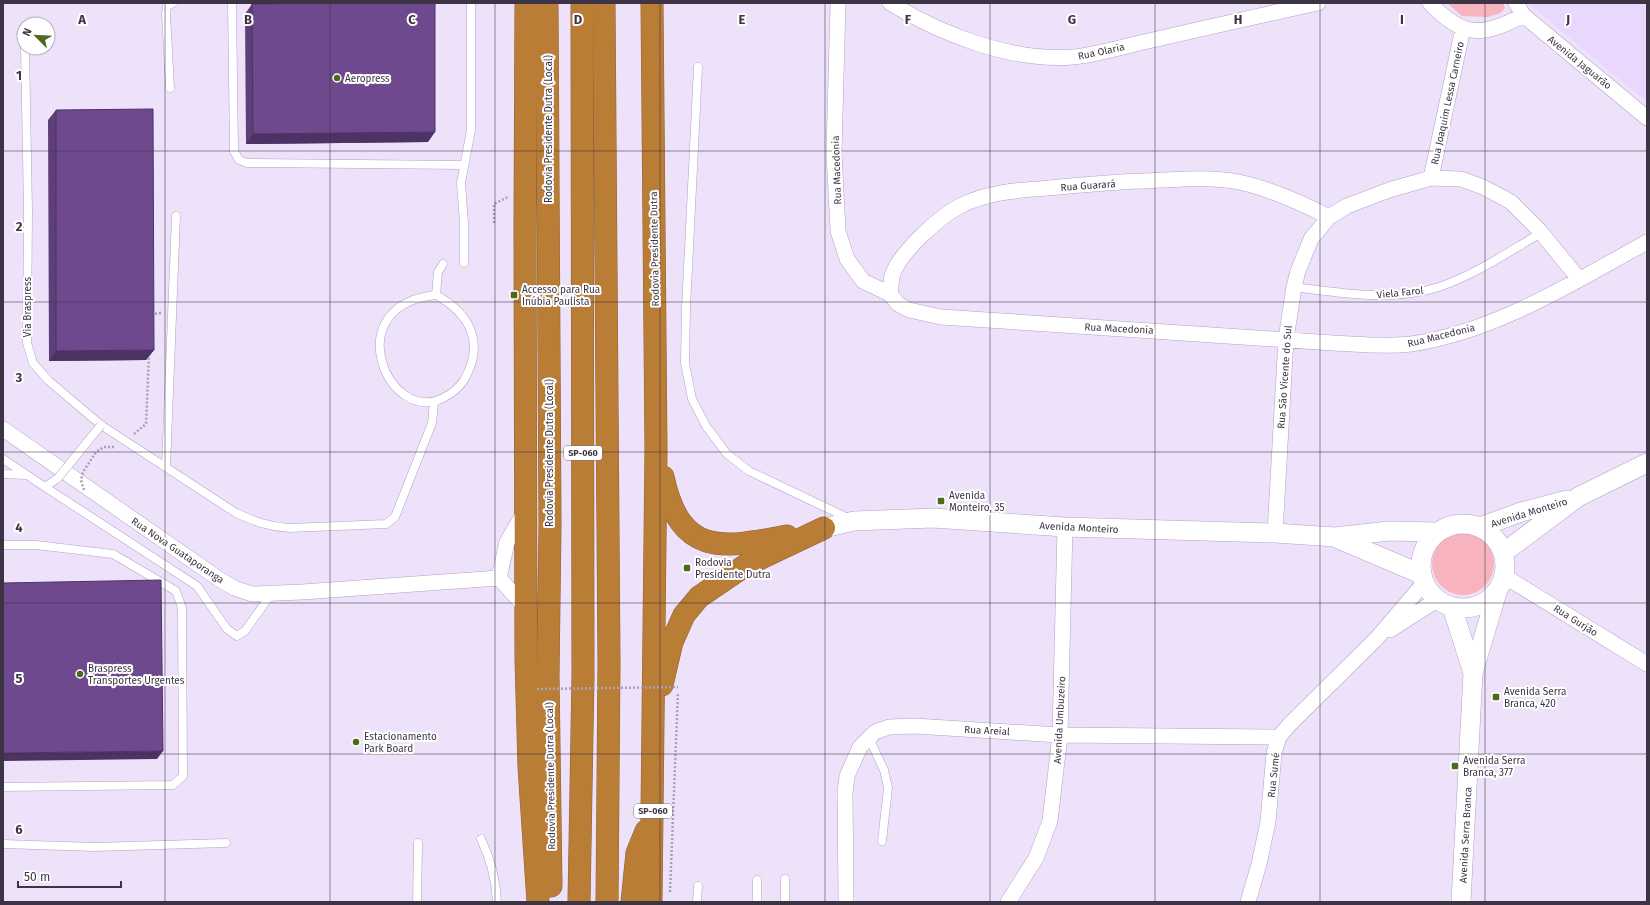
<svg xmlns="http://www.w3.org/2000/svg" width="1650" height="905" viewBox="0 0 1650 905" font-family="'Fira Sans',sans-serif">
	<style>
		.built { fill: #ead7fe }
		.green { fill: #f7b4bf }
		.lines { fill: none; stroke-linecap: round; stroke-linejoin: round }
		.service-casing { stroke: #b3a0c7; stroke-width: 9 }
		.minor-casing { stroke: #b3a0c7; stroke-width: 16 }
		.tertiary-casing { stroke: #b3a0c7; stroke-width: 20 }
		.motorway-casing { stroke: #8d633b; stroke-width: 23 }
		.path { stroke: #aba0b6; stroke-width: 2.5; stroke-dasharray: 2 2; stroke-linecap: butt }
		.service { stroke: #fff; stroke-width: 8 }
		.minor { stroke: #fff; stroke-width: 15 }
		.tertiary { stroke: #fff; stroke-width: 19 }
		.motorway { stroke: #b97d36; stroke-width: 22 }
		.service-bridge-casing { stroke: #b3a0c7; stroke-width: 9; stroke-linecap: butt }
		.path-bridge { stroke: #aba0b6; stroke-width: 2.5; stroke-dasharray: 2 2; stroke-linecap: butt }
		.service-bridge { stroke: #fff; stroke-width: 8 }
		.wall { fill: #5f3f7a }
		.shaded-wall { fill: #4d3363 }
		.building { fill: #6e498e; stroke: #4d3363 }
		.grid { fill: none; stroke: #3c3444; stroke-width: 1; stroke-opacity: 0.55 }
		.poi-dot { fill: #4c691d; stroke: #fff; stroke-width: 1.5 }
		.labels { text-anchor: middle; stroke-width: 4; stroke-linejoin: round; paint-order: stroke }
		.shield { fill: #fff; stroke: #76717c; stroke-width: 1 }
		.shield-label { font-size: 9px; font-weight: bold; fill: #3c3444 }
		.street-label { font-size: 10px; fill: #3c3444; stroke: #fff }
		.poi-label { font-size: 10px; fill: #3c3444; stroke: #fff; text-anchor: start }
		.grid-label { font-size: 13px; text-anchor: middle; font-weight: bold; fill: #3c3444; stroke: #fff; stroke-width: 4; stroke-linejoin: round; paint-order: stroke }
	</style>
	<rect width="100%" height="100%" fill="#eee2fb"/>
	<path class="built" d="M1531 3H1647V102L1529 4Z"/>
	<path class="green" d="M1447 3H1503L1505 8 1500 13 1488 17 1462 16Z
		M1432 564a31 31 0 1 1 62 0a31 31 0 1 1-62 0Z"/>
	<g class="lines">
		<g class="service-casing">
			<path id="service" d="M232 3 234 151 239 160 247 163 464 165
				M25 48 28 211 27 343 33 363 49 381 101 425 236 513C254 521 269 527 289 528L386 524 395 517 432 423 434 402
				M698 67 686 308 685 363 692 399 706 426 727 454 749 471 850 519
				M170 88 166 14 167 6 173 3
				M464 263V223L461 183 471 130V3
				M1294 287C1341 293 1392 302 1439 287 1475 275 1508 252 1541 233
				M436 295C471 314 485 344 464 380 459 388 451 394 443 398 388 426 337 305 436 295Z
				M436 295 438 272 443 264
				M3 459 45 487 58 478
				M166 466 176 216
				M3 474 26 475
				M45 487 197 586 227 629 237 636 245 631 272 593
				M3 545H36L113 554 176 591 182 608 183 776 173 785 3 787
				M869 738 884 770 888 788 882 841
				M481 839C491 860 496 879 497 902
				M3 844 95 847 226 843
				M417 902 418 843
				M697 902 698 886
				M757 902V880
				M785 902V879"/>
		</g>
		<g class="minor-casing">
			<path id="minor" d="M838 3 834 153 838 231 847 259 863 281 890 294 898 304 909 310 941 317 1333 343C1358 344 1386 347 1411 344 1495 332 1574 282 1647 242
				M890 3C940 34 1012 62 1073 57 1097 55 1128 45 1153 40 1208 27 1263 15 1318 3
				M1430 3C1463 38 1483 37 1523 15
				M1516 3 1523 15 1647 118
				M1431 178 1463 28
				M890 294C891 289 891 282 892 276 899 253 939 217 960 206 987 192 1020 190 1049 188 1080 185 1111 182 1142 181 1174 180 1207 176 1239 182 1271 189 1300 202 1329 217
				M3 429 219 579 234 588 252 594 302 592 499 578
				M1275 533 1286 339 1294 287 1298 271 1311 239 1329 217 1347 206 1389 190 1431 178 1461 179 1483 187 1511 202 1539 230 1579 279
				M1504 576 1647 664
				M499 578 507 542 524 513
				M499 578 526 608
				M1390 630 1437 600
				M846 902 845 793 847 776 860 747 875 732 889 727 915 726 1060 735 1279 737
				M1008 902 1036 858 1050 821 1060 735 1065 527
				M1248 902 1259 864 1268 822 1274 753 1279 737 1290 724 1377 638 1424 583"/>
		</g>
		<g class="tertiary-casing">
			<path id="tertiary" d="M1421 566a42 42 0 1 1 84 0a42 42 0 1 1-84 0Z
				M1480 527 1521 512 1567 500
				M824 528 854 521 933 518 1065 527 1275 533 1335 537 1389 531 1436 532
				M1336 538 1421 574
				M1503 553 1578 497 1647 463
				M1452 607 1473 673
				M1461 902 1473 673 1498 589"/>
		</g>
		<g class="motorway-casing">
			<path id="motorway" d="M526 3 525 224 526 659 529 767 538 902
				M547 3 550 525 548 676 551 886
				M604 3 609 663 607 902
				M663 477C680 556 721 549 787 536
				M662 685 672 642 684 615 699 597 746 565 824 528
				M579 902 583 676 582 3
				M632 902 637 853 646 831
				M651 902 656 449 652 3"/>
		</g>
		<path class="path" d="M494 223V204L508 197
			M151 314 162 313
			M134 434 146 424 149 355
			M670 892 678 692"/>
		<use href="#service" class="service"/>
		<use href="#minor" class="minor"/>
		<use href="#tertiary" class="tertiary"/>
		<use href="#motorway" class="motorway"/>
		<g class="service-bridge-casing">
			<path id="service-bridge" d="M58 478 101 425"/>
		</g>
		<path class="path-bridge" d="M84 490 81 480 83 472 96 452 104 447H116
			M537 689 678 687"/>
		<use href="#service-bridge" class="service-bridge"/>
	</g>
	<path class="wall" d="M252 4 428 142 246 144 245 14Z
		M56 110 154 350 146 360 49 361 48 120Z"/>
	<path class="shaded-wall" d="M435 132 428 142 246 144 253 134Z
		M154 350 146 360 49 361 56 351Z
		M163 751 157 759 3 761V753Z"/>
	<path class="building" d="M347 3H435V132L253 134 252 4Z
		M153 109 154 350 56 351V110Z
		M161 580 163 751 3 753V583Z"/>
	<path class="grid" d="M165 3V902M330 3V902M495 3V902M660 3V902M825 3V902M990 3V902M1155 3V902M1320 3V902M1485 3V902M3 151H1647M3 302H1647M3 452H1647M3 603H1647M3 754H1647"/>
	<g class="poi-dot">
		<circle cx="337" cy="78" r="4"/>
		<rect x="510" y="291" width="8" height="8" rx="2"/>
		<rect x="937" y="497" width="8" height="8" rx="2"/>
		<rect x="683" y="564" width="8" height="8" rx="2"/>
		<circle cx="80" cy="674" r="4"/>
		<rect x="1492" y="693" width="8" height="8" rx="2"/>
		<circle cx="356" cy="742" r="4"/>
		<rect x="1451" y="762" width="8" height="8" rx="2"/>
	</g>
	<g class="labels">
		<g class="shield">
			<rect x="564" y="446" width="38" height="14" rx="3"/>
			<rect x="634" y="804" width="38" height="14" rx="3"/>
		</g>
		<g class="shield-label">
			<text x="583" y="456">SP-060</text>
			<text x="653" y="814">SP-060</text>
		</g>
		<g class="street-label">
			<text transform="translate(1101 51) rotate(-12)" y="4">Rua Olaria</text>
			<text transform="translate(1580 62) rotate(39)" y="4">Avenida Jaguarão</text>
			<text transform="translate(1447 103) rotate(-78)" y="4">Rua Joaquim Lessa Carneiro</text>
			<text transform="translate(548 129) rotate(-90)" y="4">Rodovia Presidente Dutra (Local)</text>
			<text transform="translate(836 170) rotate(-92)" y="4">Rua Macedonia</text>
			<text transform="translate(1088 185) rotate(-4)" y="4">Rua Guarará</text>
			<text transform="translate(654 249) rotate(-91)" y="4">Rodovia Presidente Dutra</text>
			<text transform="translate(1400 292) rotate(-6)" y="4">Viela Farol</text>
			<text transform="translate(27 307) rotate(-90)" y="4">Via Braspress</text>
			<text transform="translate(1119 328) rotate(3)" y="4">Rua Macedonia</text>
			<text transform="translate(1441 335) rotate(-14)" y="4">Rua Macedonia</text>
			<text transform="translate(1284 377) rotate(-86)" y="4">Rua São Vicente do Sul</text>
			<text transform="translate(549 453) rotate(-90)" y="4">Rodovia Presidente Dutra (Local)</text>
			<text transform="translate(1529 512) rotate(-17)" y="4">Avenida Monteiro</text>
			<text transform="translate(1079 527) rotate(3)" y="4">Avenida Monteiro</text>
			<text transform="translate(178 550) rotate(34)" y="4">Rua Nova Guataporanga</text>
			<text transform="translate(1576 620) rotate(32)" y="4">Rua Gurjão</text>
			<text transform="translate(1059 720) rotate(-87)" y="4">Avenida Umbuzeiro</text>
			<text transform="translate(987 730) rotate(3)" y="4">Rua Areial</text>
			<text transform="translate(1273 775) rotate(-84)" y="4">Rua Sumé</text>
			<text transform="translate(550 776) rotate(-91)" y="4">Rodovia Presidente Dutra (Local)</text>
			<text transform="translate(1465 835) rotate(-87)" y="4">Avenida Serra Branca</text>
		</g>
		<g class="poi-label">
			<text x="345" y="82">Aeropress</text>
			<text x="522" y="293">Accesso para Rua<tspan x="522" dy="12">Inúbia Paulista</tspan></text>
			<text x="949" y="499">Avenida<tspan x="949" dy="12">Monteiro, 35</tspan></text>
			<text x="695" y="566">Rodovia<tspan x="695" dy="12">Presidente Dutra</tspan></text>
			<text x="88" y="672">Braspress<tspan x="88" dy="12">Transportes Urgentes</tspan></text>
			<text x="1504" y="695">Avenida Serra<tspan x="1504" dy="12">Branca, 420</tspan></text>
			<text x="364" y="740">Estacionamento<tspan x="364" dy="12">Park Board</tspan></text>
			<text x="1463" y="764">Avenida Serra<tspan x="1463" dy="12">Branca, 377</tspan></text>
		</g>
	</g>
	<g class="grid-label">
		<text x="82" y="24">A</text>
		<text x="248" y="24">B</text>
		<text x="412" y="24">C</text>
		<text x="578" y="24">D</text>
		<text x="742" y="24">E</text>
		<text x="908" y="24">F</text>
		<text x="1072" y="24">G</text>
		<text x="1238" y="24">H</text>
		<text x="1402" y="24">I</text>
		<text x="1568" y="24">J</text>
		<text x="19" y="80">1</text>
		<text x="19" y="231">2</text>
		<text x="19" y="382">3</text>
		<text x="19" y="532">4</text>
		<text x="19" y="683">5</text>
		<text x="19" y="834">6</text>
	</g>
	<rect width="1650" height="905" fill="none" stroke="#3c3444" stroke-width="8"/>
	<g transform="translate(36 36) rotate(294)"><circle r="19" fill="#ffffff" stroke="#b1aeb4"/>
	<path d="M0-3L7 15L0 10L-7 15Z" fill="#4c691d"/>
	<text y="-6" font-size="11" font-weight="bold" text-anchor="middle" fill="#3c3444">N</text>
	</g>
	<path d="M18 881v6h103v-6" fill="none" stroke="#3c3444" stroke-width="2"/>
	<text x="24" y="881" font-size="12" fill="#3c3444" stroke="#ffffff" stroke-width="3" paint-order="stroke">50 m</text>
</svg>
